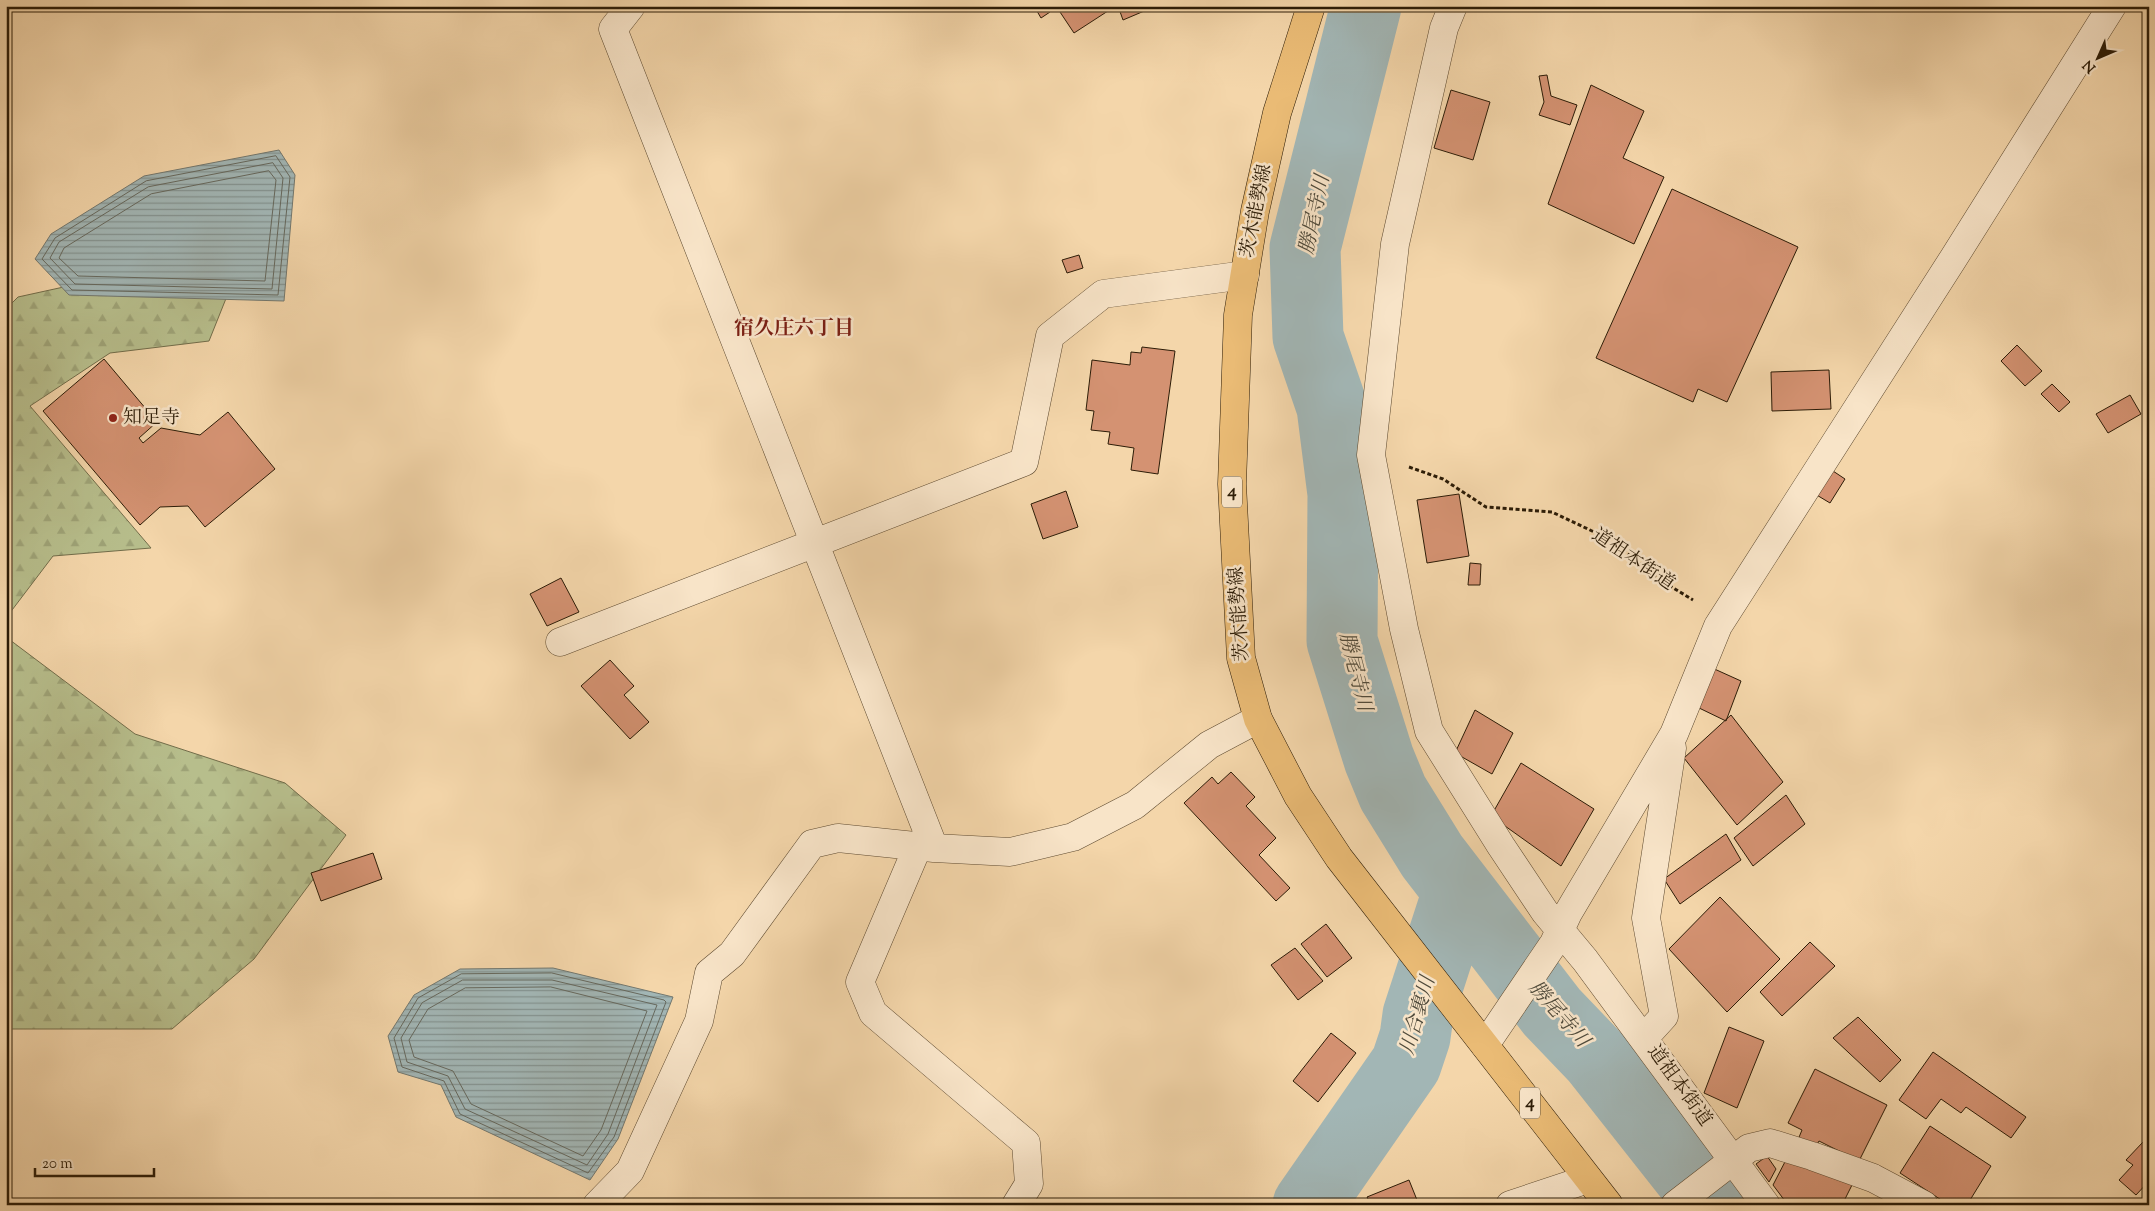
<svg xmlns="http://www.w3.org/2000/svg" width="2155" height="1211" viewBox="0 0 2155 1211" font-family="'Sorts Mill Goudy','Noto Serif JP',serif">
	<defs>
		<pattern id="forest-firs" width="22" height="20" patternUnits="userSpaceOnUse" patternTransform="scale(1.25)"><rect width="22" height="20" fill="#b7be8c"/><path d="M5 1l3.5 6h-7zM16 11l3.5 6h-7z" fill="#9ea377"/></pattern>
		<pattern id="water-rules" width="6" height="5" patternUnits="userSpaceOnUse" patternTransform="scale(1.25)"><rect width="6" height="5" fill="#a2b6b5"/><path d="M0 2.5h6" fill="none" stroke="#849391"/></pattern>
	</defs>
	<rect width="100%" height="100%" fill="#f4d6aa"/>
	<filter id="stains"><feTurbulence type="fractalNoise" baseFrequency=".004" numOctaves="4"/><feColorMatrix values="0 0 0 0 .2 0 0 0 0 .09 0 0 0 0 .02 0 0 0 .5 -.17"/></filter>
	<radialGradient id="worn" r=".72"><stop offset=".6" stop-color="#630" stop-opacity="0"/><stop offset="1" stop-color="#630" stop-opacity=".3"/></radialGradient>
	<path fill="url(#forest-firs)" stroke="#726d4a" d="M187 260 229 291 209 341 110 353 30 406 151 548 53 556 6 618V309L18 297Z
		M6 637 135 734 285 783 346 835 254 959 172 1029H6Z"/>
	<path fill="url(#water-rules)" stroke="#73786f" d="M279 150 295 175 284 301 69 295 35 259 51 234 144 176Z
		M553 968 673 997 618 1139 590 1180 456 1117 441 1085 398 1072 388 1036 414 995 460 969Z"/>
	<g fill="none" stroke-linecap="round" stroke-linejoin="round">
		<path stroke="#67695e" stroke-width="1" d="M276 156 290 177 278 295 72 290 42 259 55 238 146 181Z
			M273 163 283 178 272 289 75 284 50 258 59 242 148 187Z
			M269 171 276 180 265 281 78 276 59 258 64 248 151 194Z
			M552 973 664 1000 666 1002 614 1137 588 1173 460 1114 444 1081 402 1067 394 1038 418 998 461 974Z
			M463 980H552L657 1005 608 1134 587 1165 465 1109 448 1076 407 1062 401 1038 422 1003Z
			M551 987 647 1011 601 1130 583 1156 471 1104 453 1071 414 1057 409 1040 428 1009 465 988Z"/>
		<path stroke="#a2b6b5" stroke-width="71" d="M1366 6 1305 248 1308 337 1332 407 1343 494 1342 641 1379 759 1393 793 1432 856 1552 1012 1596 1058 1712 1205
			M1308 1205 1406 1064 1415 1037 1418 1015 1458 892"/>
	</g>
	<path fill="#d49272" stroke="#2c1c07" d="M1034 6H1046L1050 12 1041 18Z
		M1056 6H1110L1111 9 1074 33Z
		M1118 6H1156L1123 20Z
		M1547 75 1551 96 1577 105 1570 125 1539 115 1544 102 1539 76Z
		M1591 85 1644 111 1623 158 1664 177 1634 244 1548 204Z
		M1451 90 1490 102 1473 160 1434 148Z
		M1672 189 1798 247 1727 402 1698 389 1693 402 1596 358Z
		M1079 255 1083 268 1067 273 1062 260Z
		M2017 345 2042 371 2025 386 2001 361Z
		M1142 347 1175 351 1158 474 1131 470 1134 448 1108 444 1110 432 1091 430 1094 411 1086 410 1092 360 1130 365 1131 352 1141 353Z
		M104 359 157 422 139 438 143 443 161 428 200 435 228 412 275 469 205 527 188 506 160 507 140 525 43 411Z
		M1829 370 1831 409 1772 411 1771 372Z
		M2052 384 2070 402 2059 412 2041 394Z
		M2130 395 2141 414 2108 433 2096 414Z
		M1830 469 1845 479 1830 503 1815 494Z
		M1066 491 1078 527 1043 539 1031 504Z
		M1459 494 1469 556 1427 563 1417 500Z
		M1470 563 1481 564 1480 585H1468Z
		M561 578 579 612 547 626 530 594Z
		M610 660 634 686 624 695 649 722 630 739 581 686Z
		M1710 667 1741 681 1726 721 1697 707Z
		M1475 710 1513 733 1492 774 1455 753Z
		M1731 715 1783 782 1737 825 1684 758Z
		M1521 763 1594 809 1561 866 1491 816Z
		M1231 772 1255 797 1246 806 1276 838 1259 855 1290 888 1276 901 1184 803 1212 777 1218 784Z
		M1786 795 1805 824 1753 866 1734 838Z
		M1726 834 1741 860 1680 904 1664 879Z
		M373 853 382 879 321 901 311 873Z
		M1720 897 1780 959 1727 1012 1669 949Z
		M1326 924 1352 958 1327 977 1301 944Z
		M1810 942 1835 966 1782 1016 1760 992Z
		M1295 948 1323 981 1298 1000 1271 965Z
		M1858 1017 1901 1060 1880 1082 1833 1038Z
		M1729 1027 1764 1041 1737 1108 1704 1093Z
		M1331 1033 1356 1053 1318 1102 1293 1081Z
		M1933 1052 2026 1117 2011 1138 1966 1107 1961 1113 1941 1099 1926 1119 1899 1100Z
		M1815 1069 1887 1105 1859 1161 1819 1141 1814 1150 1797 1142 1802 1130 1788 1123Z
		M1930 1126 1991 1166 1967 1205H1949L1900 1173Z
		M2143 1142 2149 1148V1181L2136 1195 2119 1180 2133 1165 2126 1160Z
		M1767 1156 1776 1169 1769 1182 1756 1164Z
		M1788 1156 1853 1183 1842 1205H1788L1773 1185Z
		M1409 1180 1419 1205H1371L1367 1197Z"/>
	<g fill="none" stroke-linecap="round" stroke-linejoin="round">
		<g stroke="#5e4a30" stroke-width="29">
			<path id="minor" d="M631 6 613 29 934 848
				M1453 6 1444 28 1395 244 1371 455 1404 629 1429 731 1501 846 1545 912 1585 960 1766 1205
				M560 642 1024 462 1050 336 1103 294 1245 275
				M918 846 860 982 873 1013 1026 1143 1029 1184 1016 1205
				M1644 1038 1664 1016 1646 918 1672 748
				M1485 1045 1554 943 1568 913 1674 734 1718 626 1953 259 2112 6
				M597 1205 630 1171 699 1021 709 973 732 954 812 844 838 838 934 848 1010 852 1073 837 1135 805 1209 745 1258 719
				M1510 1205 1588 1179
				M1675 1205 1749 1148 1770 1143 1812 1156 1873 1178 1924 1205"/>
		</g>
		<g stroke="#2c1c07" stroke-width="29">
			<path id="major" d="M1311 6 1277 113 1255 211 1238 315 1232 484 1241 658 1258 719 1298 796 1339 858 1609 1205"/>
		</g>
		<path stroke="#2c1c07" stroke-width="3" stroke-dasharray="4 2.5" stroke-linecap="butt" d="M1409 467 1443 479 1486 507 1552 512 1611 540 1657 578 1693 600"/>
		<use href="#minor" stroke="#f8e4c8" stroke-width="28"/>
		<use href="#major" stroke="#eabb75" stroke-width="28"/>
	</g>
	<circle fill="#8f2418" stroke="#f8e4c8" stroke-width="2" cx="113" cy="418" r="5"/>
	<g text-anchor="middle" dominant-baseline="central" stroke-width="5" stroke-linejoin="round" paint-order="stroke">
		<g fill="#f8e4c8" stroke="#695841" stroke-width="1">
			<rect x="1222" y="476.5" width="20" height="31" rx="4"/>
			<rect x="1520" y="1087.5" width="20" height="31" rx="4"/>
		</g>
		<g font-size="18" font-weight="bold" fill="#2c1c07">
			<text x="1232" y="492">4</text>
			<text x="1530" y="1103">4</text>
		</g>
		<g font-size="19" fill="#2c1c07" stroke="#f8e4c8">
			<text transform="translate(1257 211) rotate(-79)">茨木能勢線</text>
			<text transform="translate(1633 560) rotate(34)">道祖本街道</text>
			<text transform="translate(1240 614) rotate(-94)">茨木能勢線</text>
			<text transform="translate(1679 1086) rotate(54)">道祖本街道</text>
		</g>
		<g font-size="19" fill="#2c1c07" stroke="#f8e4c8" text-anchor="start">
			<text x="123" y="418">知足寺</text>
		</g>
		<g font-size="20" font-style="italic" fill="#4f4a3b" stroke="#f8e4c8">
			<text transform="translate(1316 215) rotate(-78)">勝尾寺川</text>
			<text transform="translate(1354 672) rotate(76)">勝尾寺川</text>
			<text transform="translate(1558 1015) rotate(49)">勝尾寺川</text>
			<text transform="translate(1419 1016) rotate(-74)">川合裏川</text>
		</g>
		<g font-size="20" font-weight="bold" fill="#7a1f14" stroke="#f8e4c8">
			<text x="794" y="329">宿久庄六丁目</text>
		</g>
	</g>
	<rect width="2155" height="1211" fill="none" stroke="#f4d6aa" stroke-width="25"/>
	<rect x="8" y="8" width="2140" height="1196" fill="none" stroke="#2c1c07" stroke-width="2.5"/>
	<rect x="12" y="12" width="2130" height="1186" fill="none" stroke="#2c1c07"/>
	<g transform="translate(2098 58) rotate(225)" stroke="#f8e4c8" stroke-width="4" paint-order="stroke">
	<path d="M0-4L9 19L0 12L-9 19Z" fill="#2c1c07"/>
	<text y="-8" font-size="14" font-weight="bold" text-anchor="middle" fill="#2c1c07">N</text>
	</g>
	<path d="M35 1168v8h119v-8" fill="none" stroke="#2c1c07" stroke-width="2.5"/>
	<text x="42" y="1168" font-size="15" fill="#2c1c07" stroke="#f8e4c8" stroke-width="4" paint-order="stroke">20 m</text>
	<rect width="100%" height="100%" filter="url(#stains)"/>
	<rect width="100%" height="100%" fill="url(#worn)"/>
</svg>
